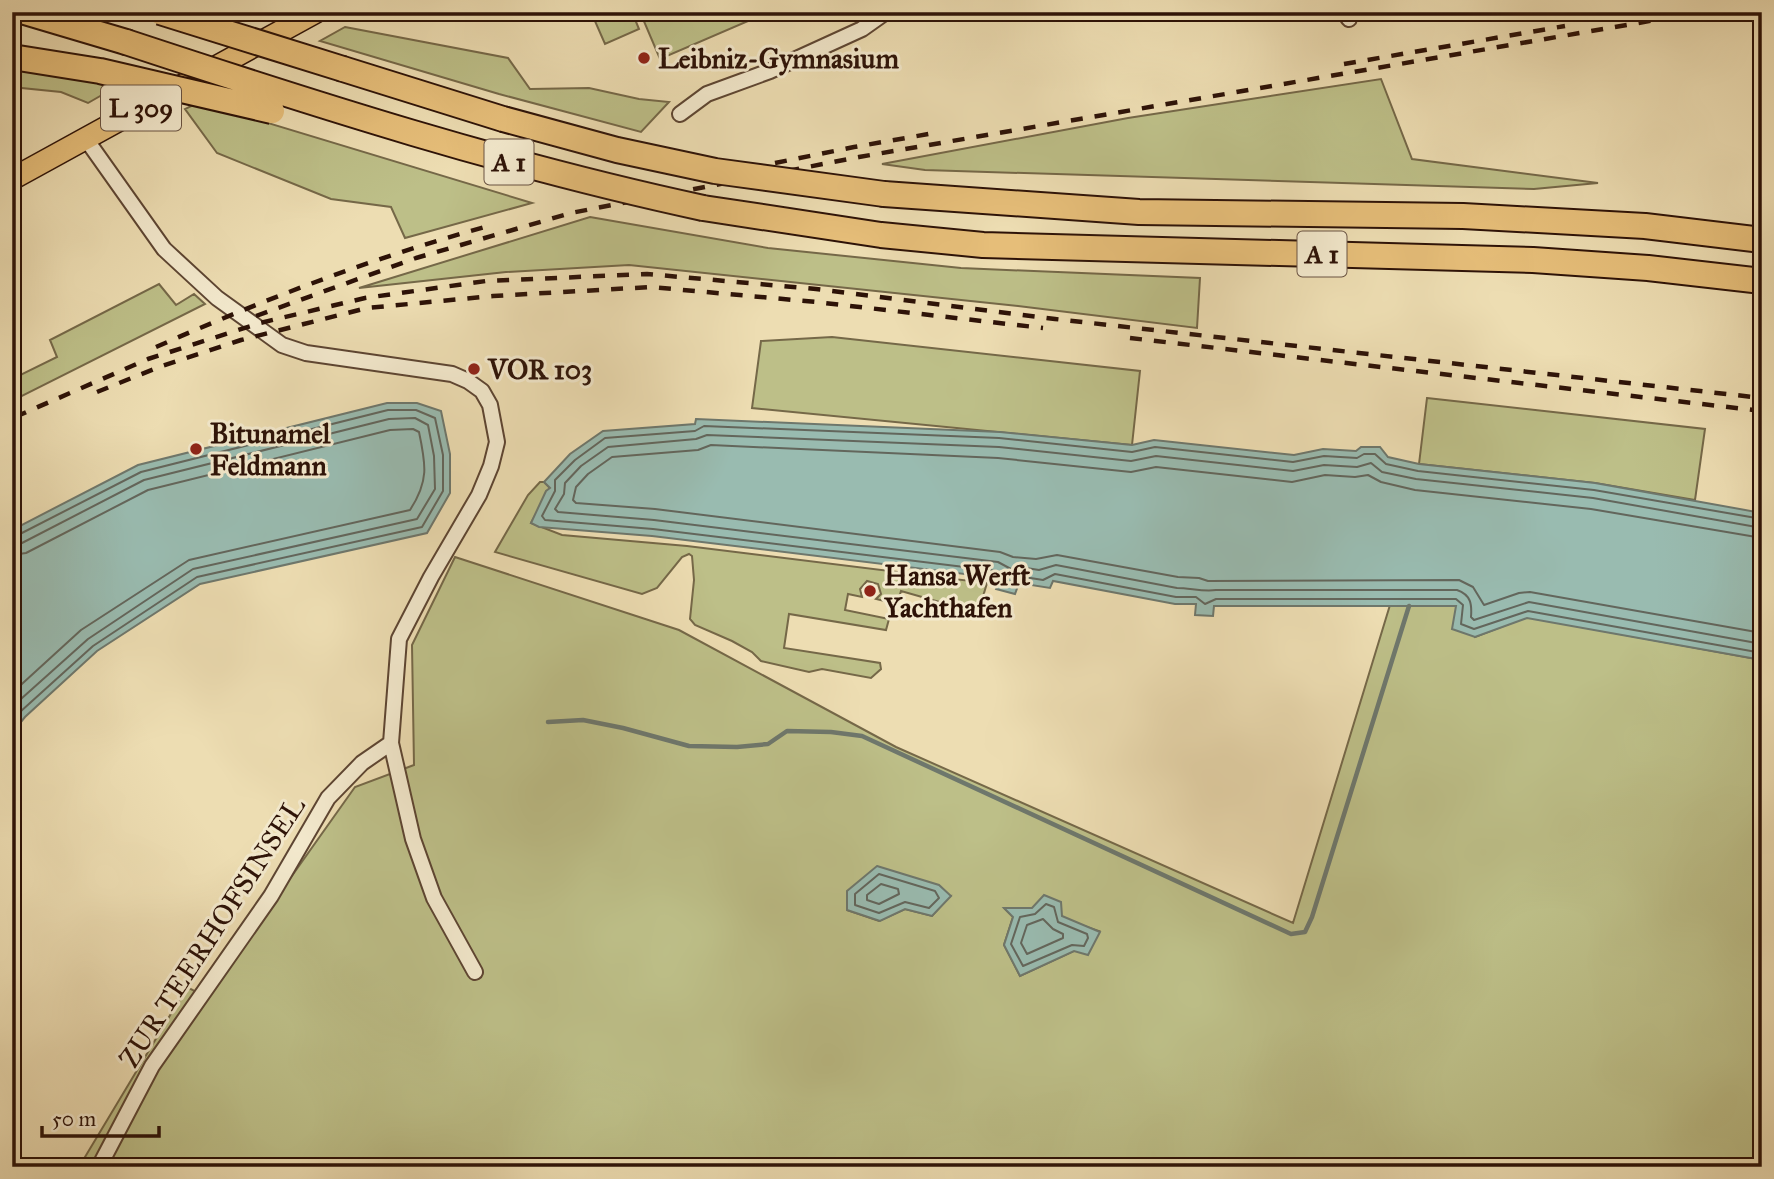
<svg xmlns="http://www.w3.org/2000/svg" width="1774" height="1179" viewBox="0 0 1774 1179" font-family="'IM FELL Great Primer',serif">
	<rect width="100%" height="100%" fill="#edddb2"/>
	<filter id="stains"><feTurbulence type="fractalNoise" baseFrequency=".00286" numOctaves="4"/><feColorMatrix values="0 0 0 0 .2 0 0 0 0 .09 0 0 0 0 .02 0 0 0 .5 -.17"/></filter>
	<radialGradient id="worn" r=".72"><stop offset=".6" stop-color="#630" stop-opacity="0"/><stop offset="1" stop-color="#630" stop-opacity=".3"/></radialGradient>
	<path fill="#bdbf88" stroke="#756848" stroke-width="2" fill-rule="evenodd" d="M591 12H632L639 29 605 44Z
		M640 12H769L660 59Z
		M345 27 508 58 530 89 589 88 639 99 669 102 641 132 499 94 320 41Z
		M12 70 71 75 121 84 88 103 61 92 12 87Z
		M1381 79 1412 159 1598 183 1534 189 925 170 882 164 1128 118Z
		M199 102 532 203 405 238 391 207 331 199 217 153 185 109Z
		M590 217 768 248 961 268 1200 278 1197 328 1018 306 629 265 506 272 359 288Z
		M159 284 176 305 194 294 205 304 12 401V379L57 357 50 340Z
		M832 337 1140 371 1132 445 752 408 761 341Z
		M1427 398 1705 429 1695 500 1595 483 1419 464Z
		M540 482H544L550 488 531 523 562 535 687 546 987 583 978 613 901 591 897 604 876 599 881 594 878 584 867 581 860 589 862 597 848 594 845 610 889 619 886 630 789 614 784 648 880 663 881 669 871 678 822 669 809 672 761 661 752 652 732 641 695 625 690 619 694 580 692 556 689 554 682 557 657 588 642 594 495 552 528 495Z
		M455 557 679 630 896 747 1293 923 1390 605 1456 606 1475 637 1527 617 1762 660V1167H79L187 987 206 997 355 787 414 765 412 645ZM950 896 932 916 905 909 879 921 847 910ZM1032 908 1099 931 1074 951 1020 976 1004 945 1013 917 1005 909Z"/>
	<path fill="#99bbb0" stroke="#6e776c" stroke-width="2" d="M387 403H417L441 411 450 454V493L427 533 200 584 97 651 25 717 12 733V530L138 465Z
		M696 419 1000 432 1132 445 1154 440 1294 455 1323 449 1356 451 1361 447H1380L1388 457 1419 464 1595 483 1762 513V660L1527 618 1475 637 1452 629 1456 606H1214L1213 616 1195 615 1196 604H1175L1053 581 1050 588 1019 583 1015 594 996 589 998 578 652 536 539 527 531 523 546 491 550 488 544 482 570 454 603 431 695 424Z
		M877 866 939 885 951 896 932 916 905 909 880 921 847 910V891Z
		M1044 895 1061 902 1062 916 1100 932 1088 955 1074 951 1020 976 1004 945 1013 917 1004 908H1032Z"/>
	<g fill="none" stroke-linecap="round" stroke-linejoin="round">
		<path stroke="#63665c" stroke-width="2" d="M1762 519 1594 490 1418 471 1386 464 1375 454H1364L1357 458 1324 456 1293 462 1155 447 1132 452 999 438 704 426 695 431 605 438 575 460 555 480V491L542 516 545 520 653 529 997 571 1003 574 1008 583 1018 576 1043 580 1055 574 1176 597H1196L1205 604 1216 599H1456L1463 605 1461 624 1474 629 1528 611 1762 653
			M1762 528 1593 498 1416 479 1382 472 1371 463 1357 467 1324 465 1293 471 1156 456 1131 461 999 447 707 435 696 439 608 447 581 466 565 483 564 494 555 509 558 512 654 520 998 562 1011 569 1020 567 1039 570 1056 565 1177 588C1190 588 1203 592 1216 590H1457C1471 595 1472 604 1471 617L1474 620 1529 602 1762 644
			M12 536 18 535 141 472 388 410H416L435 418 443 455V491L422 527 197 577 93 646 20 712 12 721
			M1762 538 1591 509 1415 490 1381 482 1368 475 1355 477 1325 475 1292 482 1156 467 1131 472 998 458 711 445 698 450 612 457 588 474 576 487 573 500 576 503 655 509 1000 552 1013 557 1036 559 1057 555 1178 577 1199 578 1208 581 1459 580 1473 587 1484 605 1519 593 1530 592 1762 633
			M12 545 22 543 144 480 389 419 415 418 428 425 434 456 435 489 417 519 193 569 88 639 12 707
			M12 555 26 553 148 490 390 430 413 429 419 432C426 465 429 481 410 510L189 560 81 630 12 693
			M879 874 935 891 939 898 929 908 905 902 879 913 855 905V894Z
			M881 884 898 889 899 894 879 904 867 900V895Z
			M1046 904 1054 907 1058 922 1087 934 1088 938 1084 946 1072 945 1023 966 1011 944 1020 917 1035 914Z
			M1043 919 1053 929 1063 934V938L1027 954 1021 943 1027 925Z"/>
		<path stroke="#6e776c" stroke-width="4.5" d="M548 722 583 720 623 728 689 746 737 747 768 744 787 731 831 732 862 736 1291 934 1305 932 1312 917 1409 606"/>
		<g stroke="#5d4532" stroke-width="18">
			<path id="street" d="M1344 12 1349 19
				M680 114 707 94 770 71 862 29 886 12
				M86 139 164 249 217 298 282 345 306 353 452 374 468 381 482 391 490 405 497 442 491 466 479 495 431 577 399 639 391 743 413 839 434 898 475 972
				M99 1167 152 1066 271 896 328 798 362 763 391 743"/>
		</g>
		<g stroke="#2d1207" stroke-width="24">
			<path id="primary" d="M12 179 316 12"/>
		</g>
		<g stroke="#2d1207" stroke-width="28">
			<path id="highway" d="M25 12 126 42
				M343 69 503 119
				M884 194 1139 212 1463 216 1645 226 1762 240
				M703 208 881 235 983 245 1533 260 1648 268 1762 281"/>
		</g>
		<use href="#street" stroke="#f3e9cd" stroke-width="14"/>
		<use href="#primary" stroke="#e6be79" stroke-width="21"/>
		<use href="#highway" stroke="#e6be79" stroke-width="24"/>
		<path stroke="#2d1207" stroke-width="4.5" stroke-dasharray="12 12" stroke-linecap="butt" d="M1344 64 1565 26
			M775 163 854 147 940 132
			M256 316 416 258 571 213 859 157 1702 12
			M1130 338 1762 411
			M156 347C263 300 372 258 485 227
			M97 392 159 367 241 340 367 308 493 296 651 287 816 302 1043 328
			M15 417 148 359 260 323 365 298 486 281 647 274 816 289 1055 319 1762 398"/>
		<g stroke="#2d1207" stroke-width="28" stroke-linecap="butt">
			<path id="highway-bridge" d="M160 12 343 69
				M126 42C317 105 507 166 703 208
				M12 57 100 71 272 111
				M503 119 617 150 715 171 884 194"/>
		</g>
		<use href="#highway-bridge" stroke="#e6be79" stroke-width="24"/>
	</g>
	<g fill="#8f2418" stroke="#f3e9cd" stroke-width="2.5">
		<circle cx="644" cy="58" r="7"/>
		<circle cx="474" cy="369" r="7"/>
		<circle cx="196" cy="449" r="7"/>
		<circle cx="870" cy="591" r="7"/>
	</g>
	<g text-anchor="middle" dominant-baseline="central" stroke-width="6" stroke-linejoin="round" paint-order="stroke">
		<g fill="#f3e9cd" stroke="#685242" stroke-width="2">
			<rect x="101" y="85.5" width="80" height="45" rx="5"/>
			<rect x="484.5" y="139.5" width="49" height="45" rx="5"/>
			<rect x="1297.5" y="231.5" width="49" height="45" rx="5"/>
		</g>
		<g font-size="26" font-weight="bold" fill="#2d1207">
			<text x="141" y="108">L 309</text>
			<text x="509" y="162">A 1</text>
			<text x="1322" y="254">A 1</text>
		</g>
		<g font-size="28" font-weight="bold" fill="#2d1207" stroke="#f3e9cd" text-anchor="start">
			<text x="658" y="58">Leibniz-Gymnasium</text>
			<text x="488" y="369">VOR 103</text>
			<text x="210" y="433">Bitunamel<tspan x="210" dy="32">Feldmann</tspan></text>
			<text x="884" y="575">Hansa Werft<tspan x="884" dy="32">Yachthafen</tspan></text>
		</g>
		<g font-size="28" fill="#2d1207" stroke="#f3e9cd">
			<text transform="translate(212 932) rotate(-57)">ZUR TEERHOFSINSEL</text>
		</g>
	</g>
	<rect width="1774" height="1179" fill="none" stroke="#edddb2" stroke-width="42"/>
	<rect x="14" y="14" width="1746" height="1151" fill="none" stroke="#2d1207" stroke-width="3.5"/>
	<rect x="21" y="21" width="1732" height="1137" fill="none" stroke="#2d1207" stroke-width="2"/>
	<path d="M42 1126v10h117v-10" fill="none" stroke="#2d1207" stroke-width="3.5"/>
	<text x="52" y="1126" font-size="21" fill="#2d1207" stroke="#f3e9cd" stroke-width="5" paint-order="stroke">50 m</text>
	<rect width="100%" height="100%" filter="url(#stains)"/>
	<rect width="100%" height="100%" fill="url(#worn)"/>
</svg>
